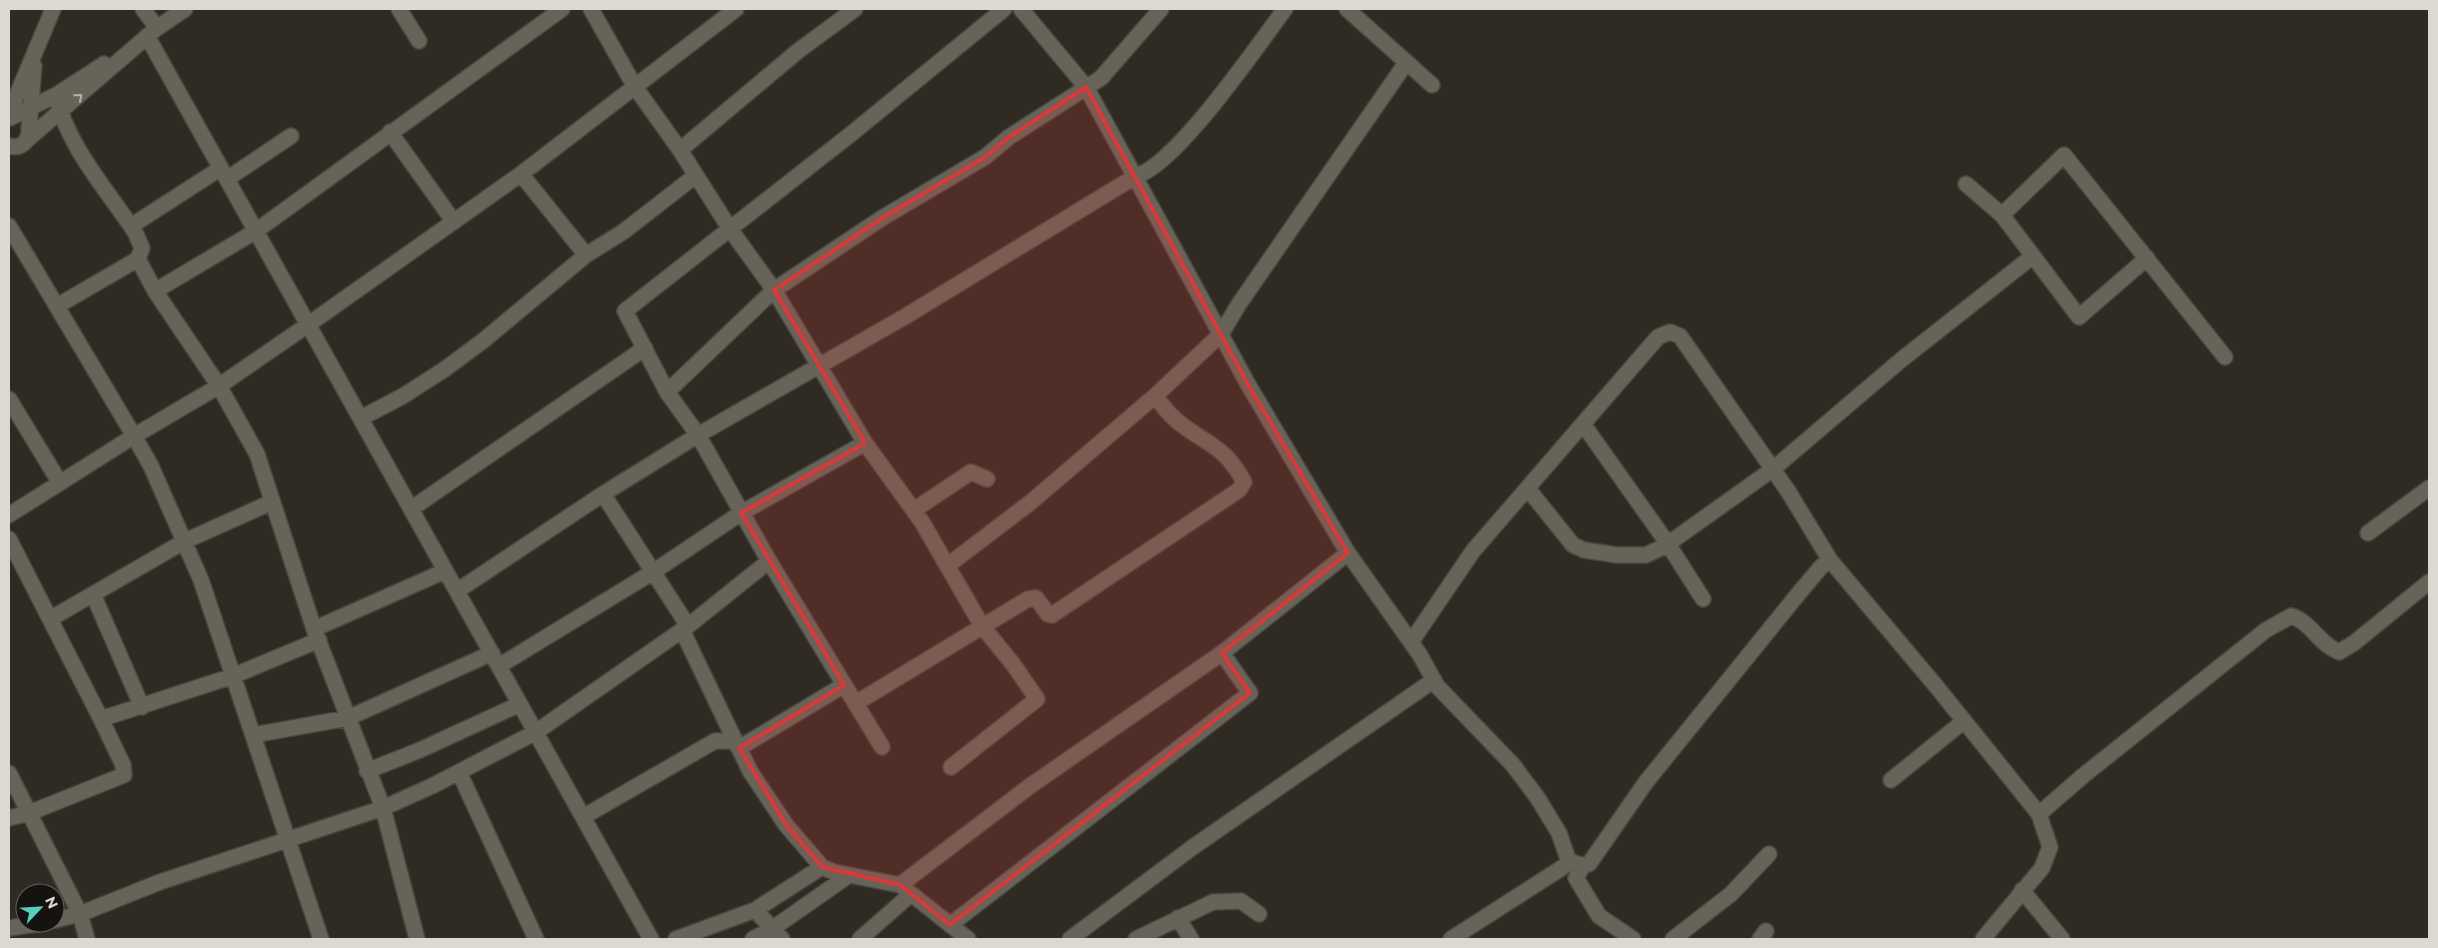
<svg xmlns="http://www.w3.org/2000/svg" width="2438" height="948" viewBox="0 0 2438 948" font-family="Montserrat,sans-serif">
	<rect width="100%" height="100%" fill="#2f2a22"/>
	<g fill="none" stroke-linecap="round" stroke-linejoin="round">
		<g stroke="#4a463f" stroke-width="18">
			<path id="minor" d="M143 9 157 28
				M399 9 419 41
				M591 9 635 87 680 150 730 229 774 290 865 443 922 522 982 626 1013 664 1037 699 951 767
				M1021 9 1086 87 1249 386 1348 553 1420 655 1437 686 1513 765 1537 797 1559 833 1568 859C1574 864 1582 866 1589 864L1646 782 1799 593 1821 567 1830 560
				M1347 9 1432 85
				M147 36 651 939
				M56 95C67 146 107 190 135 232L142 248 138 259 155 291 219 386 257 454 314 629 383 808 417 939
				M9 114 53 9
				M10 118 56 95 104 64
				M29 128 34 66
				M390 132 454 222
				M28 139 157 28 185 9
				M9 146C21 149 29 142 29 130
				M680 150 798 51 855 9
				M521 174 586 255
				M227 179 291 136
				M1966 184 2002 215 2033 256
				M2002 215 2064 155 2225 357
				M9 226 134 436 151 466 201 580 321 939
				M131 226 221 168
				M155 291 256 231 562 9
				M57 306 138 259
				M667 392 774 290 882 218 985 157 1009 137 1101 78 1161 9
				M9 399 60 483
				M361 418 403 396 445 369 484 340 586 255 623 232 695 176
				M1583 424 1668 544 1703 599
				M1528 489 1573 545 1584 550 1617 555H1646L1665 546 1773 469 1901 360 2033 256 2079 317 2147 258
				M603 494 688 626
				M411 509 645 348
				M914 510 971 472 987 479
				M9 515 134 436 219 386 309 324 521 174 736 9
				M2368 533 2429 488
				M9 539 101 719 123 765 124 775 29 813 9 818
				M947 566 1031 502 1155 396 1221 334 1239 304 1406 63
				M457 591 603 494 698 435 906 316 1136 176C1177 164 1257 46 1285 9
				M93 594 142 707
				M50 619 185 541 272 502
				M314 629 445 571
				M682 630 738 747
				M1411 642 1473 551 1658 337 1670 332 1680 336 1788 491 1830 560 1936 686 2039 814 2050 847 2042 868 1983 939
				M499 666 653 572 741 513 865 443
				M844 685 739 748 750 771 786 825 822 867 834 872 900 885 968 939
				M856 703 1028 599 1036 598 1048 614 1052 615 1239 490 1244 482C1224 444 1204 444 1176 420 1168 413 1161 404 1155 396
				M101 719 233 676 319 640
				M253 735 348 718 492 653
				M882 747 769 561 698 435 667 392 625 311 851 134 1004 9
				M367 771 420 750 520 704
				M459 772 536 939
				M9 773 80 914 87 939
				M1891 780 1964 721
				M2039 814 2084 775 2266 630 2291 616C2310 621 2319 644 2339 652L2354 643 2429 582
				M583 817 715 741H735
				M1583 866 1576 878 1599 916 1633 939
				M900 885 1030 786 1222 653 1348 553
				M2022 890 2062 939
				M755 910 782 939
				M1178 918 1191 939
				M55 920 80 914 160 882 383 808 432 786 536 732 688 626 769 561
				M950 925 1250 693 1222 653
				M9 928 43 923
				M676 939 755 910 822 867
				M753 939 772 929 849 875
				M860 939 911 894
				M1070 939 1193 847 1434 680
				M1136 939 1213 902 1241 901 1259 914
				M1451 939 1571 862
				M1673 939 1731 894 1769 854
				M1760 939 1766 931"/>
		</g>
		<use href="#minor" stroke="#686359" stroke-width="15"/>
	</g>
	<defs><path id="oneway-chevron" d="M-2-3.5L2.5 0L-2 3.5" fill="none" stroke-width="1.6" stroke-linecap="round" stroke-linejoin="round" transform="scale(1.25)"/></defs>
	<use stroke="#b3b0a8" href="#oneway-chevron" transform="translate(79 97) rotate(-41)"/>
	<path fill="#d73a39" fill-opacity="0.2" stroke="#d73a39" stroke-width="4" stroke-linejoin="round" d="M1086 87 1249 386 1348 553 1222 653 1250 693 950 925 900 885 822 867 786 825 739 748 844 685 741 513 865 443 774 290 882 218 985 157 1009 137Z"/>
	<rect width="2438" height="948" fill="none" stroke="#dcd9d3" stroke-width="20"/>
	<g transform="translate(40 908) rotate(65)"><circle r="24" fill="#15130f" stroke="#65625d"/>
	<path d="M0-4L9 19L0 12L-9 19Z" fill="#59cebf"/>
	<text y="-8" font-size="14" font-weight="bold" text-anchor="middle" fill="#dcd9d3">N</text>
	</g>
</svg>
